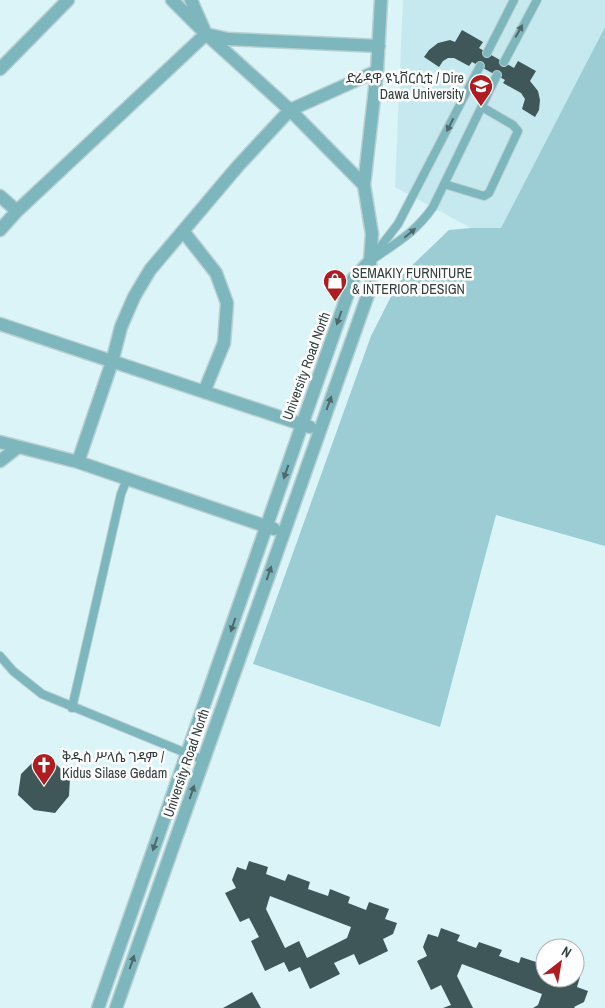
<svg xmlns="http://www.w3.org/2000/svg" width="605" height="1008" viewBox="0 0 605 1008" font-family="'Archivo Narrow','Noto Sans Ethiopic',sans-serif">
	<rect width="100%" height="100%" fill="#daf4f8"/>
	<path fill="#c5e9ee" d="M403 0H605V27L501 228H471L395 187Z"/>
	<path fill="#9ccdd4" d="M605 27V546L496 515 440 727 253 664 371 336 402 275 449 230 471 228H501Z"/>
	<path fill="#40575a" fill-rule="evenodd" d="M462 30 483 42 479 48 514 68 518 61 536 71 530 81 538 91 540 100 539 110 535 117 522 109 525 99 521 93 503 83 505 80 472 62 469 66 454 58H448L443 61 439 67 424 57 429 50 438 43 450 40 455 42Z
		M33 762 55 763 70 778 69 796 55 813 34 810 18 795 21 774Z
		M249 861 268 867 266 874 285 881 288 874 310 882 308 889 328 896 330 889 350 897 348 903 366 910 369 902 389 909 385 919 397 923 393 934 383 939 388 951 359 965 354 954 334 963 340 974 310 989 300 967 289 972 284 962 265 971 251 941 259 937 249 918 240 922 225 893 236 888 232 880 237 867 246 870ZM270 896 351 927 347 938 307 958 299 941 285 948 266 909Z
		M441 928 460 935 457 941 476 948 479 942 502 950 499 956 519 963 521 957 542 964 539 971 545 973V978H575V975L580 977 577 987 588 991 584 1002 574 1007 575 1008H533L538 1005 542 994 462 964 457 976 473 1008H443L451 1005 441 985 431 990 417 961 427 956 423 947 428 934 438 937Z
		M252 992 261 1008H223Z"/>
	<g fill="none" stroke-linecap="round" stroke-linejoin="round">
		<g stroke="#b9d0d3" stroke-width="10">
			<path id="service" d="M487 53 514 0
				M504 62 537 0
				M444 184 484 196 489 193 518 131 513 125 482 107
				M374 255 398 224 480 66
				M370 261C396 243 415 233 433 207L497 75
				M0 656 13 671 42 694 203 760
				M72 708 121 494 127 479"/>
		</g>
		<g stroke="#b9d0d3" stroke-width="15">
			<path id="minor" d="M172 0 206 34 290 110 364 185
				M191 0 206 34 228 39 379 46
				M0 69 68 0
				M0 196 17 211
				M0 230 17 211 206 34
				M183 231 216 273 227 303 224 343 204 392
				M0 324 310 427
				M0 442 78 462 274 529
				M0 461 18 447
				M78 462 112 362 121 327 134 297 150 270 238 166 290 110 377 71
				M98 1008 353 279 370 261
				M116 1008 371 286 370 261 372 234 364 185 377 71 381 0"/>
		</g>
		<use href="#service" stroke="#7eb6bd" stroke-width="8"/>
		<use href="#minor" stroke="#7eb6bd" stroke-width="12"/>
	</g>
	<defs><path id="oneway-solid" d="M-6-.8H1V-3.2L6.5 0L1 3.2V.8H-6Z" transform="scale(1.25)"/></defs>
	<g fill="#4e696c">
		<use href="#oneway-solid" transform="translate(519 31) rotate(-61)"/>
		<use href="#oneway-solid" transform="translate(450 125) rotate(117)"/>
		<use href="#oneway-solid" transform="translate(410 233) rotate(-40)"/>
		<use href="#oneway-solid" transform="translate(339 318) rotate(110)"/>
		<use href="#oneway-solid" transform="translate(329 403) rotate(-70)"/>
		<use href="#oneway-solid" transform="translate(286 472) rotate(109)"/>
		<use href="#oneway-solid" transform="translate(269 573) rotate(-71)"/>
		<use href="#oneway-solid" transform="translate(233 625) rotate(109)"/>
		<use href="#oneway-solid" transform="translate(192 792) rotate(-71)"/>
		<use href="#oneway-solid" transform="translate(155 844) rotate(109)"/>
		<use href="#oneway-solid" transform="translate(132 962) rotate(-71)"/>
	</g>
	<defs>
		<g id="university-pin" transform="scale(1.25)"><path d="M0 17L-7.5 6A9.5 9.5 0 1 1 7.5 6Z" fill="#af1d21" stroke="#fff"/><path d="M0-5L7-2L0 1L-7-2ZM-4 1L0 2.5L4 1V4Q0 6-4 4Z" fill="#fff"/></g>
		<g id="shop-pin" transform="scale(1.25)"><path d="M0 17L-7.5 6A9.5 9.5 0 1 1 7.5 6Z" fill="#af1d21" stroke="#fff"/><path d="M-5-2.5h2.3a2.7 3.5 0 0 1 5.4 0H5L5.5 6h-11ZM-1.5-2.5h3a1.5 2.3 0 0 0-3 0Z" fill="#fff"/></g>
		<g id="church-pin" transform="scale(1.25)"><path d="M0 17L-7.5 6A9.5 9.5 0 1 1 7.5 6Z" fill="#af1d21" stroke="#fff"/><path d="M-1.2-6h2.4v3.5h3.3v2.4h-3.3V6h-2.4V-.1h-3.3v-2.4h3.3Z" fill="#fff"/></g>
	</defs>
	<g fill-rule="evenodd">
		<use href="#university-pin" x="481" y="86"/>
		<use href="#shop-pin" x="335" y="281"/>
		<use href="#church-pin" x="44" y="765"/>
	</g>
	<g text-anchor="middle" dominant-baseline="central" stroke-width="5" stroke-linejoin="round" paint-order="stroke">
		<g font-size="14" fill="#343f40" stroke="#fff" text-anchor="start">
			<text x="464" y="78" text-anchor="end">ድሬዳዋ ዩኒቨርሲቲ / Dire<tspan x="464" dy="16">Dawa University</tspan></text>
			<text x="352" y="273">SEMAKIY FURNITURE<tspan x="352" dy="16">&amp; INTERIOR DESIGN</tspan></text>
			<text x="62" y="757">ቅዱስ ሥላሴ ገዳም /<tspan x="62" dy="16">Kidus Silase Gedam</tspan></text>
		</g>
		<g font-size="14" fill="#343f40" stroke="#fff">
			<text transform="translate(306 366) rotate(-70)">University Road North</text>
			<text transform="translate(186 763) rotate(-71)">University Road North</text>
		</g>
	</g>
	<g transform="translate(560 963) rotate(31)"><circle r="24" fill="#ffffff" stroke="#aeb2b3"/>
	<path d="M0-4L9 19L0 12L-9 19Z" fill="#af1d21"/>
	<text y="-8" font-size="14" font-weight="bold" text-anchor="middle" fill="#343f40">N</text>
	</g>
</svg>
